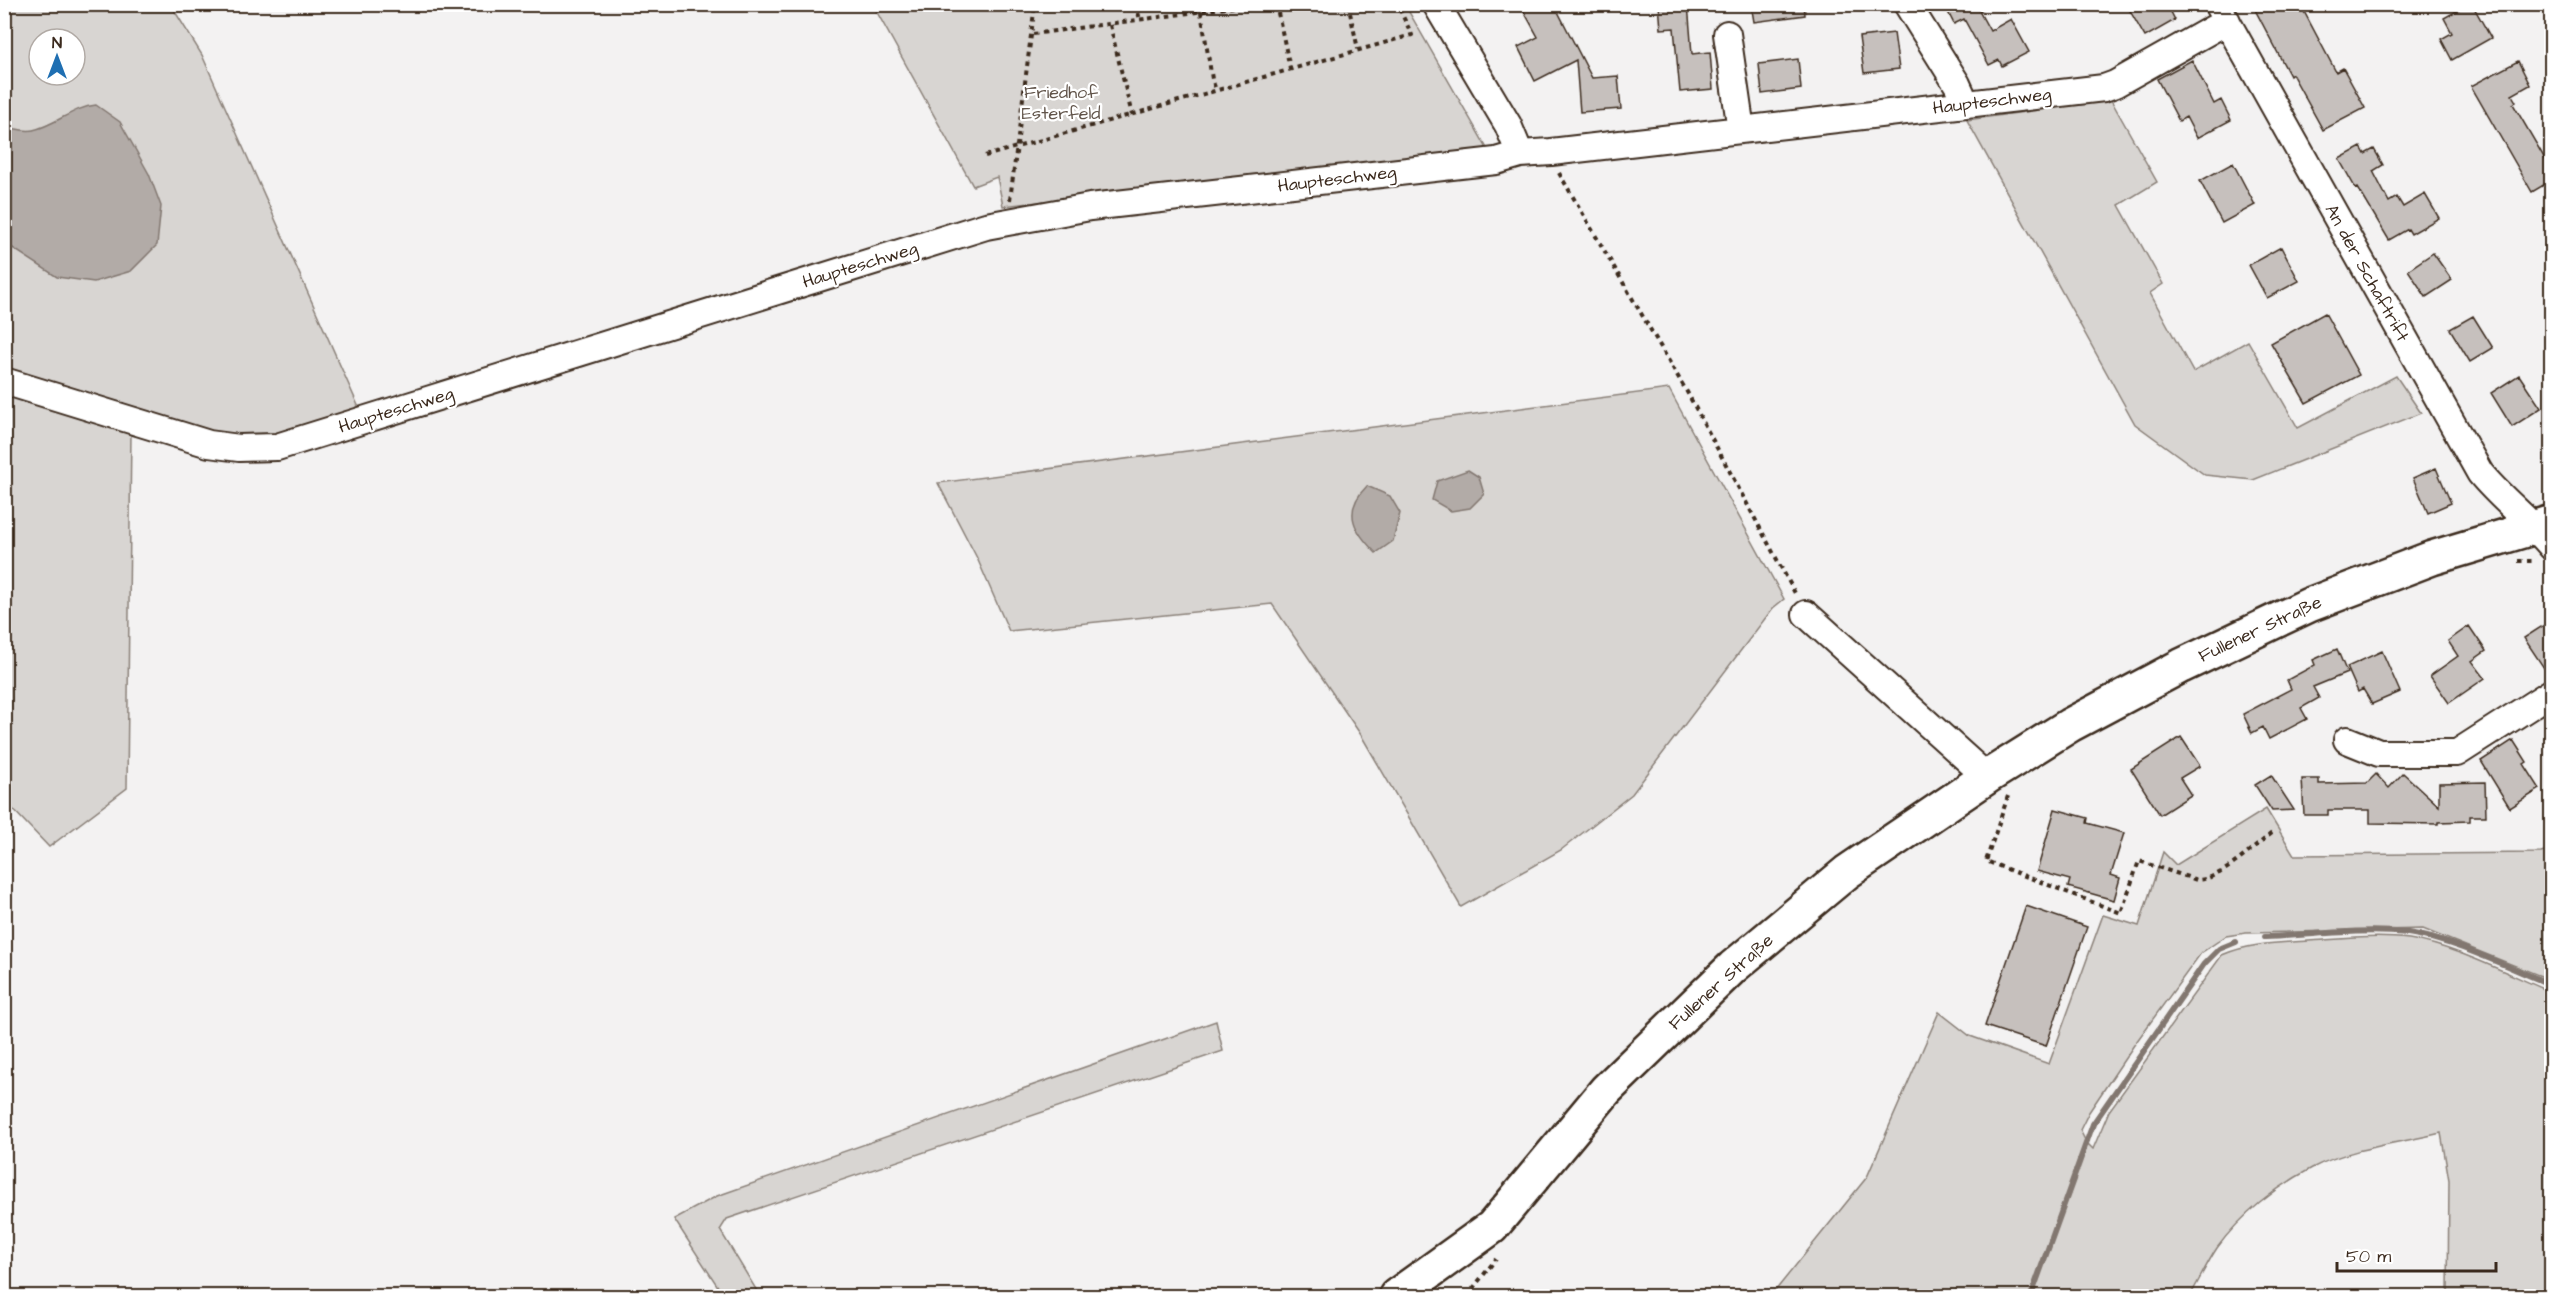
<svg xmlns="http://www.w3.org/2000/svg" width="2556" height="1301" viewBox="0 0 2556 1301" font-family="'Architects Daughter',sans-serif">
	<rect width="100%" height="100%" fill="#f3f2f2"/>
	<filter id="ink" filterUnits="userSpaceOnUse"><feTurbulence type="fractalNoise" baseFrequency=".0167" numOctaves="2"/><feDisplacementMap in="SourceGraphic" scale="12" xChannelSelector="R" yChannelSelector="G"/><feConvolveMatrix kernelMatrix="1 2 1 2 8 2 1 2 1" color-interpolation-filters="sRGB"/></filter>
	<g filter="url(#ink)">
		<path fill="#d8d5d2" stroke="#8a8078" stroke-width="1.5" fill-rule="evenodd" d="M4 5H171L202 55 360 410 278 436 239 440 5 377ZM39 39H75V75H39Z
			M873 5H1405L1489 152 1003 206 997 177 973 186Z
			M2111 100 2157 182 2119 205 2163 284 2150 293 2193 372 2248 341 2298 428 2396 376 2421 413 2253 480 2205 475 2135 424 1967 120Z
			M1669 389 1784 599 1773 608 1632 794 1561 850 1461 907 1361 735 1272 604 1009 631 977 558 938 483Z
			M5 393 131 432 127 788 49 847 5 801Z
			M2266 809 2294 855 2541 853 2551 850V980L2423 929 2246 933 2226 936 2201 953 2134 1045 2089 1112 2080 1130 2086 1142 2093 1149 2109 1111 2222 955C2250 943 2278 943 2308 941 2341 939 2376 935 2409 939 2452 945 2510 975 2551 992V1296H2448L2449 1180 2441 1133C2399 1143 2350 1148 2312 1168 2276 1187 2241 1215 2217 1248 2207 1263 2199 1281 2190 1296H1771L1867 1177 1939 1012 1970 1036 2049 1064 2103 915 2139 926 2163 852 2176 865Z
			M1216 1021 1223 1051 727 1219 720 1230 760 1296H724L674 1219 717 1196Z"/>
		<path fill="#b2aba7" stroke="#827770" stroke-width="1.5" d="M96 105 120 122 149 174 161 206 157 245 131 271 94 282 57 277 5 243 4 127C13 128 25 132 33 130 56 125 73 107 96 105Z
			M1468 470 1479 477 1484 494 1470 508 1451 511 1432 500 1437 481Z
			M1367 486 1390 496 1400 513 1393 541 1376 553C1355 532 1341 512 1367 486Z"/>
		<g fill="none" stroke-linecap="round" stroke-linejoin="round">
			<path stroke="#827770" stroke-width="6" d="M2265 937C2311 935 2361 928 2408 933 2451 939 2510 968 2552 985
				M2031 1296 2093 1124 2204 964 2219 949 2236 942"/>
		</g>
		<path fill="#c6c0bd" stroke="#3b2a1e" stroke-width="1.5" d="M1520 4H1554L1592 78 1618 76 1621 109 1580 112 1576 60 1535 81 1518 47 1538 37Z
			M1659 4H1688L1692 54 1710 52 1713 89 1680 92 1674 28 1661 29Z
			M1751 4H1804L1805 15 1754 22Z
			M1944 4H1991L1979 11 1990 31 2011 19 2029 52 2002 66 1999 60 1989 65 1964 19 1954 24Z
			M2126 4H2167L2175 20 2145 37Z
			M2252 4H2300L2336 72 2343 68 2365 108 2323 130 2292 74 2290 76Z
			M2469 4H2472L2491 38 2452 60 2441 39 2452 33 2444 18Z
			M1894 33 1899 69 1864 73 1859 37Z
			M1798 59 1801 89 1762 94 1759 64Z
			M2192 60 2214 104 2221 100 2231 120 2197 138 2186 117 2179 121 2157 79Z
			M2518 61 2530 85 2512 95 2516 102 2513 104 2552 171V180L2532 192 2471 86Z
			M2361 147 2365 154 2374 149 2383 165 2373 171 2389 202 2397 197 2403 207 2425 194 2439 218 2411 234 2408 229 2389 240 2358 188 2356 189 2339 159Z
			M2233 163 2255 205 2222 223 2200 181Z
			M2281 247 2299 281 2267 298 2249 265Z
			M2433 253 2452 280 2426 297 2408 270Z
			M2325 313 2359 375 2306 403 2271 343Z
			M2473 316 2493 348 2470 362 2450 329Z
			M2519 375 2541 408 2512 427 2491 393Z
			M2436 468 2451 503 2428 513 2413 478Z
			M2552 620V677H2550L2524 638Z
			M2469 626 2486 651 2472 661 2485 678 2449 703 2430 676 2458 656 2448 641Z
			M2337 649 2347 673 2313 687 2319 698 2301 708 2307 719 2269 739 2263 727 2252 733 2243 714 2291 689 2287 680 2315 665 2313 660Z
			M2382 651 2400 692 2372 704 2363 689 2358 692 2347 667Z
			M2181 737 2200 766 2180 778 2191 795 2160 815 2131 769Z
			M2513 740 2527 762 2524 764 2540 789 2510 808 2481 761Z
			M2403 773 2439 806V783L2485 782 2486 816H2470V821L2439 822V824L2370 823V810H2328V815H2304L2302 779H2319V784L2367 783 2376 774 2389 788Z
			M2271 775 2294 810 2272 811 2255 785Z
			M2055 809 2088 818 2087 823 2124 833 2111 875 2120 878 2114 900 2068 887 2070 880 2037 871Z
			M2026 906 2087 927 2046 1046 1985 1026Z"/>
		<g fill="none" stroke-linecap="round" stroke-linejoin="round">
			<g stroke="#3b2a1e" stroke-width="30">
				<path id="minor" d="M1436 4 1508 125 1520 154
					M1907 4 1957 84 1966 104
					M2217 4 2480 473C2502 500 2530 520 2552 547
					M1727 34 1741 130
					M4 381 209 444 239 448 277 447 986 226 1090 207 1496 161 1520 154 1551 152 2104 88 2115 84 2227 21
					M1806 614 1987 777
					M2347 740 2379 753H2457L2552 692"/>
			</g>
			<g stroke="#3b2a1e" stroke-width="38">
				<path id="major" d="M1396 1296 1492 1227 1606 1090 1733 967 1847 872 1987 777 2070 725 2181 666 2309 605 2432 558 2552 522"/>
			</g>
			<path stroke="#3b2a1e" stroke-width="4" stroke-dasharray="4.5 4.5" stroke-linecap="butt" d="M1136 4 1140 20
				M1276 4 1290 68
				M1348 4 1358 49
				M1201 12 1212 79 1216 90
				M1110 25 1132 115
				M1033 34 1256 4
				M985 156 1412 35 1397 4
				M1559 173 1687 392 1796 595
				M1010 200 1035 4
				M2518 561H2534
				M2008 796 1986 861 2121 913 2139 861 2197 880C2220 880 2254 847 2272 833
				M1467 1296 1496 1259"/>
			<use href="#minor" stroke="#fff" stroke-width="26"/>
			<use href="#major" stroke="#fff" stroke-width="33"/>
		</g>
	</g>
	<g text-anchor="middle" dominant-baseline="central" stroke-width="4.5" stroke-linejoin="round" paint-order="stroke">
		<g font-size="18" fill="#62554b" stroke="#fff">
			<text x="1061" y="92">Friedhof<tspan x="1061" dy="21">Esterfeld</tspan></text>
		</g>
		<g font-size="18" fill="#3b2a1e" stroke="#fff">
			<text transform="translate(1992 101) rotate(-7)">Haupteschweg</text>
			<text transform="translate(1337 179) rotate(-7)">Haupteschweg</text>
			<text transform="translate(860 265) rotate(-17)">Haupteschweg</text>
			<text transform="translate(2367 273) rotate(61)">An der Schaftrift</text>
			<text transform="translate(396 410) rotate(-17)">Haupteschweg</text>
			<text transform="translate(2260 629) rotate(-25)">Fullener Straße</text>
			<text transform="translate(1721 982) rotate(-42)">Fullener Straße</text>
		</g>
	</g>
	<rect width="2556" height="1301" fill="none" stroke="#fff" stroke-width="24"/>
	<rect x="12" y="12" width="2532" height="1277" fill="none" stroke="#3b2a1e" stroke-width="2" filter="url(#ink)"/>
	<g transform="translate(57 57)"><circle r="28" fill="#ffffff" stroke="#b1aaa5" stroke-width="1.5"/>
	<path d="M0-4.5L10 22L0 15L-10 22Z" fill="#1f6fb2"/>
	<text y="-9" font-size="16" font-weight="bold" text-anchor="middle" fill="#3b2a1e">N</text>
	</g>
	<path d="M2337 1262v9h159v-9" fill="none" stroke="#3b2a1e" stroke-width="3"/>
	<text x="2346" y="1262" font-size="18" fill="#3b2a1e" stroke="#ffffff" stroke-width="4.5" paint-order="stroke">50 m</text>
</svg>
